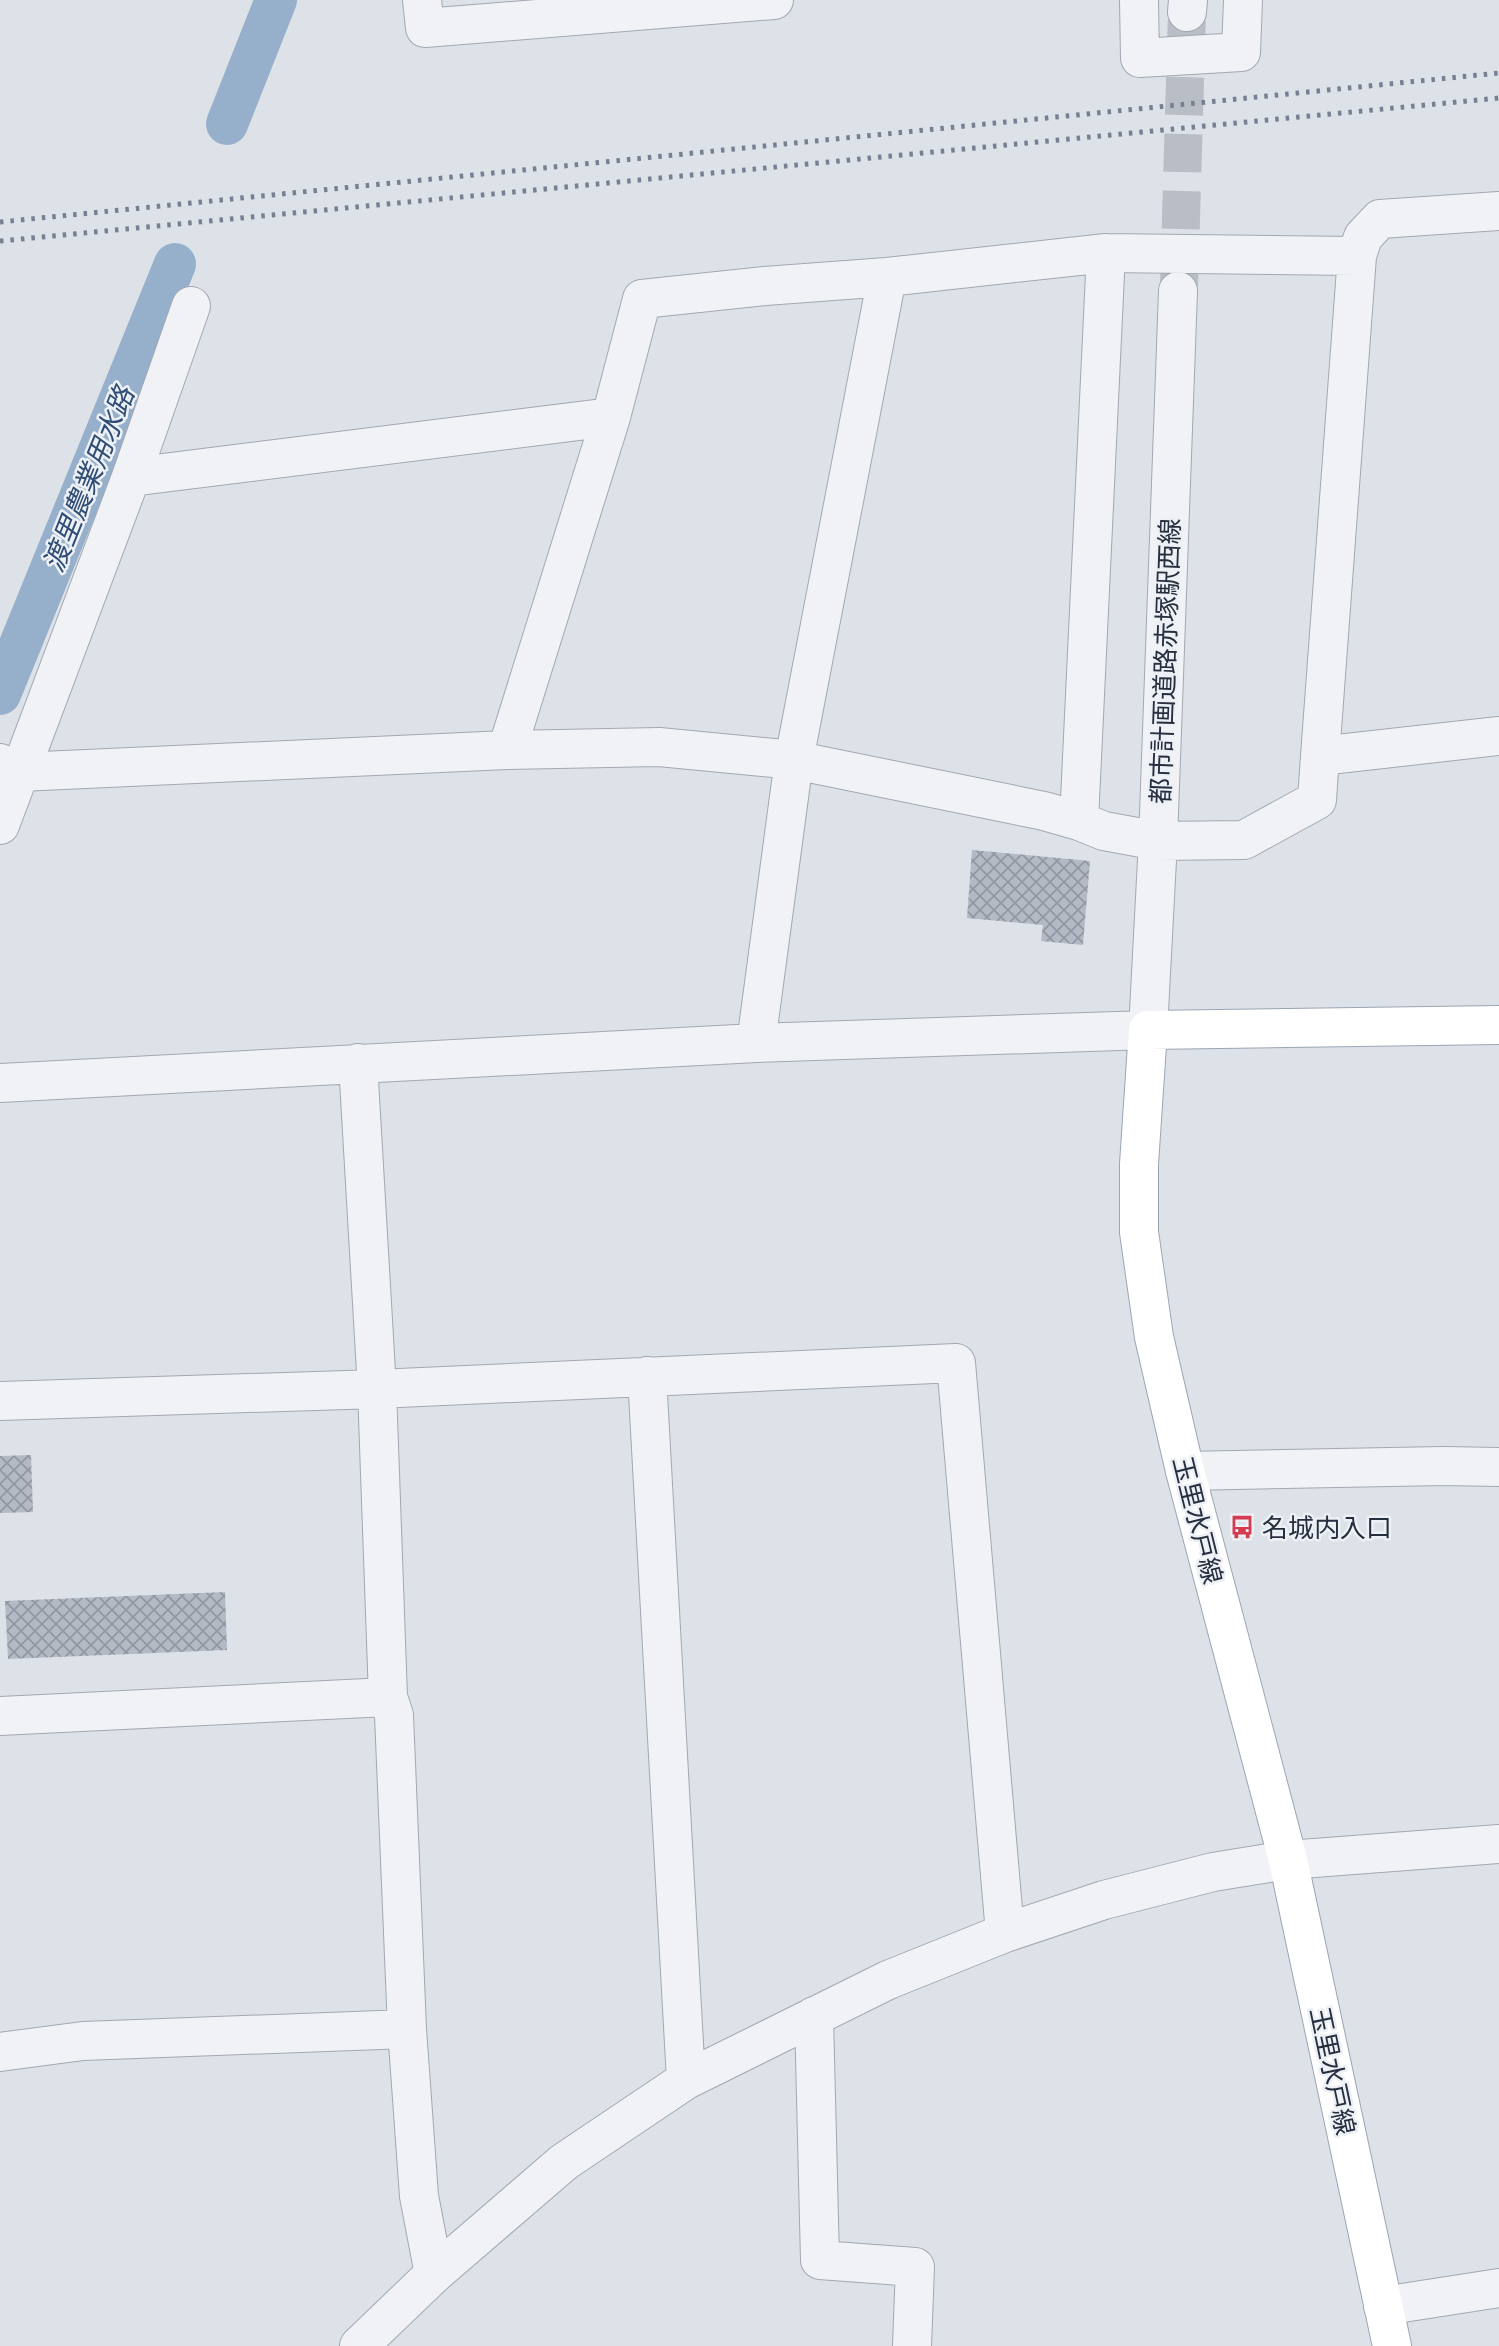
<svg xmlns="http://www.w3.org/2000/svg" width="1499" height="2346" viewBox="0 0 1499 2346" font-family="'Titillium Web','Noto Sans JP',sans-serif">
	<defs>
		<pattern id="building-cross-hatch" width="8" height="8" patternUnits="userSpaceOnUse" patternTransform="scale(1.75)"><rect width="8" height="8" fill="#b4bac5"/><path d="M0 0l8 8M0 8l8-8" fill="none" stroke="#9298a1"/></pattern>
	</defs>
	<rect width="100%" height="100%" fill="#dde1e8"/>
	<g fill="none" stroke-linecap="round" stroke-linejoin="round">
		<path stroke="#96afca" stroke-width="42" d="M227 124 276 0
			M0 694 175 264"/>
	</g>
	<path fill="url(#building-cross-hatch)" d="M972 850 1090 861 1083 945 1041 941 1043 925 967 918Z
		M31 1455 33 1512 0 1513V1456Z
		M225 1592 227 1650 8 1659 5 1601Z"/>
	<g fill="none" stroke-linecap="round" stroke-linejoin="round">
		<path stroke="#b8bdc6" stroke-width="38" stroke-dasharray="38 19" stroke-linecap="butt" d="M1179 286 1187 12"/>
		<g stroke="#a2a8b2" stroke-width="40">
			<path id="minor" d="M422 0 425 28 774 0
				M1139 0 1140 58 1241 52 1243 0
				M1187 12 1188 0
				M131 477 611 417
				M507 750 611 417 642 299 765 286 887 277 1106 253 1357 256 1363 237 1380 219 1499 211
				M1320 756 1357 256
				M0 763 20 772 507 750 659 747 794 760 1044 811 1079 821 1104 831 1158 841 1244 840 1317 800 1320 756 1499 736
				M1079 821 1106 253
				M0 825 131 477 191 306
				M756 1043 794 760 887 277
				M358 1063 377 1389 388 1697
				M0 1083 756 1043 1148 1030 1158 841 1178 291
				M647 1376 686 2080
				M0 1401 377 1389 956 1363 1005 1933
				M1185 1471 1444 1466 1499 1467
				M0 1716 388 1697 394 1715 407 2029 419 2196 434 2274
				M814 2016 820 2260 915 2267 912 2346
				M0 2052 83 2041 407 2029
				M1383 2306 1499 2288
				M359 2346 434 2274 564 2162 686 2080 888 1980 1005 1933 1104 1900 1213 1872 1288 1860 1499 1844"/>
		</g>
		<g stroke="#9ca5b4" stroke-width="40">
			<path id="major" d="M1392 2346 1288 1860 1185 1471 1154 1337 1139 1232V1164L1148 1030 1499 1025"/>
		</g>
		<use href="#minor" stroke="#f0f2f6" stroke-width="38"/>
		<use href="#major" stroke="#fff" stroke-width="38"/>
		<path stroke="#768092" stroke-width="5" stroke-dasharray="3.5 7" stroke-linecap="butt" d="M0 222 1499 73
			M0 241 1499 98"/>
	</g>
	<defs>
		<g id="bus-bare" transform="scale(1.89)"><path d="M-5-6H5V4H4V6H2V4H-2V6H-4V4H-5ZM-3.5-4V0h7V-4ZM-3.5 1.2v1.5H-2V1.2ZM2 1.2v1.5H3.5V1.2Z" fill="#d33c51" stroke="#edf0f5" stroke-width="2.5" paint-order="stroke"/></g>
	</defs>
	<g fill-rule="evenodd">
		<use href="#bus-bare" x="1242" y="1527"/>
	</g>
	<g text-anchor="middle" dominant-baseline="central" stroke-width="5" stroke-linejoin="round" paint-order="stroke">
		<g font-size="26" fill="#262f3f" stroke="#edf0f5">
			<text transform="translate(1165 661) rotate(-88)">都市計画道路赤塚駅西線</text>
			<text transform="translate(1198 1520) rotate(76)">玉里水戸線</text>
			<text transform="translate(1333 2071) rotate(78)">玉里水戸線</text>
		</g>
		<g font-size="26" fill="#262f3f" stroke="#edf0f5" text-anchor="start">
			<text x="1262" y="1527">名城内入口</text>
		</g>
		<g font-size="28" font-style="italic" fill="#2f4d75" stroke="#edf0f5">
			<text transform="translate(88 479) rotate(-68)">渡里農業用水路</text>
		</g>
	</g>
</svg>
